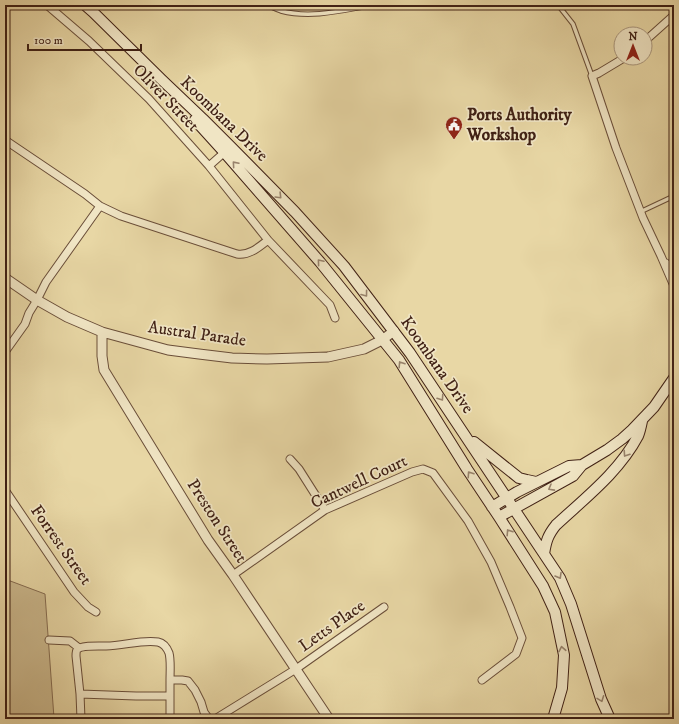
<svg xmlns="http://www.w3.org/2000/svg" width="679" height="724" viewBox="0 0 679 724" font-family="'IM FELL DW Pica',serif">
	<rect width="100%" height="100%" fill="#e8d7a5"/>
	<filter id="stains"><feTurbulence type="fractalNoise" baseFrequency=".005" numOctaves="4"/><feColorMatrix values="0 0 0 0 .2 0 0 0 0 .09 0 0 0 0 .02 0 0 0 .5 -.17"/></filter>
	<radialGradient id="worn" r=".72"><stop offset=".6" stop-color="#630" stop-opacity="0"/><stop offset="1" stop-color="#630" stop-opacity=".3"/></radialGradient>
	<path fill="#cbb88d" stroke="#866c51" d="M5 579 45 594 54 718H5Z"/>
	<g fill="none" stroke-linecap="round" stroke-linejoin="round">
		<g stroke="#6a4e39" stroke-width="5.5">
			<path id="service" d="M267 5C271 7 276 9 281 11 312 19 344 10 374 5
				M558 5 573 24 592 76
				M640 212 674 196"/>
		</g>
		<g stroke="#6a4e39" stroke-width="9">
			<path id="minor" d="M47 5 89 41 149 99 209 166 268 240 330 305 335 318
				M645 41 674 15
				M624 58 599 73 592 76 616 148 643 218 661 256 674 286
				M5 140 85 194 100 206 121 216 237 254C249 256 259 247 268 240
				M209 166 227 150
				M666 263 674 272
				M5 352 25 324 29 313 37 300 46 282 100 206
				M290 459 299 469 325 510
				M5 490 74 592 88 607 96 612
				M233 575 325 510 412 472 423 469 433 473 468 521 491 562 510 607 522 638 516 654 482 680
				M49 640 70 641 79 648
				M170 680V719
				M80 694 136 696H170
				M81 719 80 694 76 656C76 654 76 651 77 650 80 645 100 646 106 646 123 646 143 639 158 642 163 643 167 648 169 653 171 660 170 672 170 680H182L188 681 195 690 201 702 204 712 209 719
				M215 719 296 669 384 607"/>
		</g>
		<g stroke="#6a4e39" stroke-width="11">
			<path id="tertiary" d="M5 278 37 300 67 317 102 332 168 350 199 354 232 358 267 359 328 357 364 349 382 340 394 331
				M102 332V356L104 370 208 540 233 575 329 719"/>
		</g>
		<g stroke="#402115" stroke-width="12">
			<path id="secondary" d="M85 5 93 12 162 80 203 119 231 147 295 212 344 266 410 353 560 578 571 604 601 699 610 719
				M195 120 224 152 320 262 399 360 467 469 499 517 543 586 555 612 564 655 562 688 553 719
				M474 442 519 478 527 480 536 482
				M492 507 517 492 569 466 582 465
				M499 517 573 476 582 465 607 450 622 439 632 430 654 407 674 378
				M544 554C546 541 548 535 556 525 585 498 619 472 638 436 640 431 641 426 642 421"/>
		</g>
		<use href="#service" stroke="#f0e5c4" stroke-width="3.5"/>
		<use href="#minor" stroke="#f0e5c4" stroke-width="7"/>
		<use href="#tertiary" stroke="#f0e5c4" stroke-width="9"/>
		<use href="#secondary" stroke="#f0e5c4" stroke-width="10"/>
	</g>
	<defs><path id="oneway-chevron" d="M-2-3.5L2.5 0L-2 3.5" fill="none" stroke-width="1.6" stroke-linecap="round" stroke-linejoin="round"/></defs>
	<g stroke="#98836c">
		<use href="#oneway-chevron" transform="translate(235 164) rotate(-131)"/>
		<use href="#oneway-chevron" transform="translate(279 196) rotate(46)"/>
		<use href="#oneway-chevron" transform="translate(320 262) rotate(-130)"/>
		<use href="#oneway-chevron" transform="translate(365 294) rotate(53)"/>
		<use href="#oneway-chevron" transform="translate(401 364) rotate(-123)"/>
		<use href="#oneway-chevron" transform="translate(441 398) rotate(56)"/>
		<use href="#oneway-chevron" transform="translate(626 454) rotate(124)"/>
		<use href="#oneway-chevron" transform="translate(470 474) rotate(-124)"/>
		<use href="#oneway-chevron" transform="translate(551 488) rotate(151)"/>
		<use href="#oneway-chevron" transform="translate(509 532) rotate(-123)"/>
		<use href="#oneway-chevron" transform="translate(559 576) rotate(60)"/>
		<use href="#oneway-chevron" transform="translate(562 649) rotate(-101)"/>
		<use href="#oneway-chevron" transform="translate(601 699) rotate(69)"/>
	</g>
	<defs>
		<g id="civic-pin" transform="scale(0.9)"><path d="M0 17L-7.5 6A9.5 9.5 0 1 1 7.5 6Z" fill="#8f2418" stroke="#f0e5c4"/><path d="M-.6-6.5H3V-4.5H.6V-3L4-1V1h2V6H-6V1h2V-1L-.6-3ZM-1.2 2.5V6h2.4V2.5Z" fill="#fff"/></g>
	</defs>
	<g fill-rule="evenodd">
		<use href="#civic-pin" x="454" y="125"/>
	</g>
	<g text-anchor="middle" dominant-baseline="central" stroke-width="3.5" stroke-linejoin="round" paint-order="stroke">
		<g font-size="17" fill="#402115" stroke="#f0e5c4">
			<text transform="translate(166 98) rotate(46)">Oliver Street</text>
			<text transform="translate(224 119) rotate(44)">Koombana Drive</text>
			<text transform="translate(197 334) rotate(8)">Austral Parade</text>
			<text transform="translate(437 365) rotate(55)">Koombana Drive</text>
			<text transform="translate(359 482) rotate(-25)">Cantwell Court</text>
			<text transform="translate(217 521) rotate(57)">Preston Street</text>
			<text transform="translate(61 545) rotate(55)">Forrest Street</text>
			<text transform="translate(332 626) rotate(-35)">Letts Place</text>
		</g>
		<g font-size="17" font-weight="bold" fill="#402115" stroke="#f0e5c4" text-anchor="start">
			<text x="467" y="115">Ports Authority<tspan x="467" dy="20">Workshop</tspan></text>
		</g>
	</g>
	<rect width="679" height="724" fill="none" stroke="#e8d7a5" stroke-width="20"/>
	<rect x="6" y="6" width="667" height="712" fill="none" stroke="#402115" stroke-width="2"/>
	<rect x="10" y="10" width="659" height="704" fill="none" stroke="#402115"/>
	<g transform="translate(633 46)"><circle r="19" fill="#f0e5c4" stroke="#aa977e"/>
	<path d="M0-3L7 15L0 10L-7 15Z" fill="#8f2418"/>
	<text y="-6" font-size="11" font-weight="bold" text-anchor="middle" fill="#402115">N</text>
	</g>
	<path d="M28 44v6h113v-6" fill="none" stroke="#402115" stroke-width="2"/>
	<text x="34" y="44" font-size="12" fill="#402115" stroke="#f0e5c4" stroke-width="3" paint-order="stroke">100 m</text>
	<rect width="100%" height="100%" filter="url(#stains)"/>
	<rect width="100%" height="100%" fill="url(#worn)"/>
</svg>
